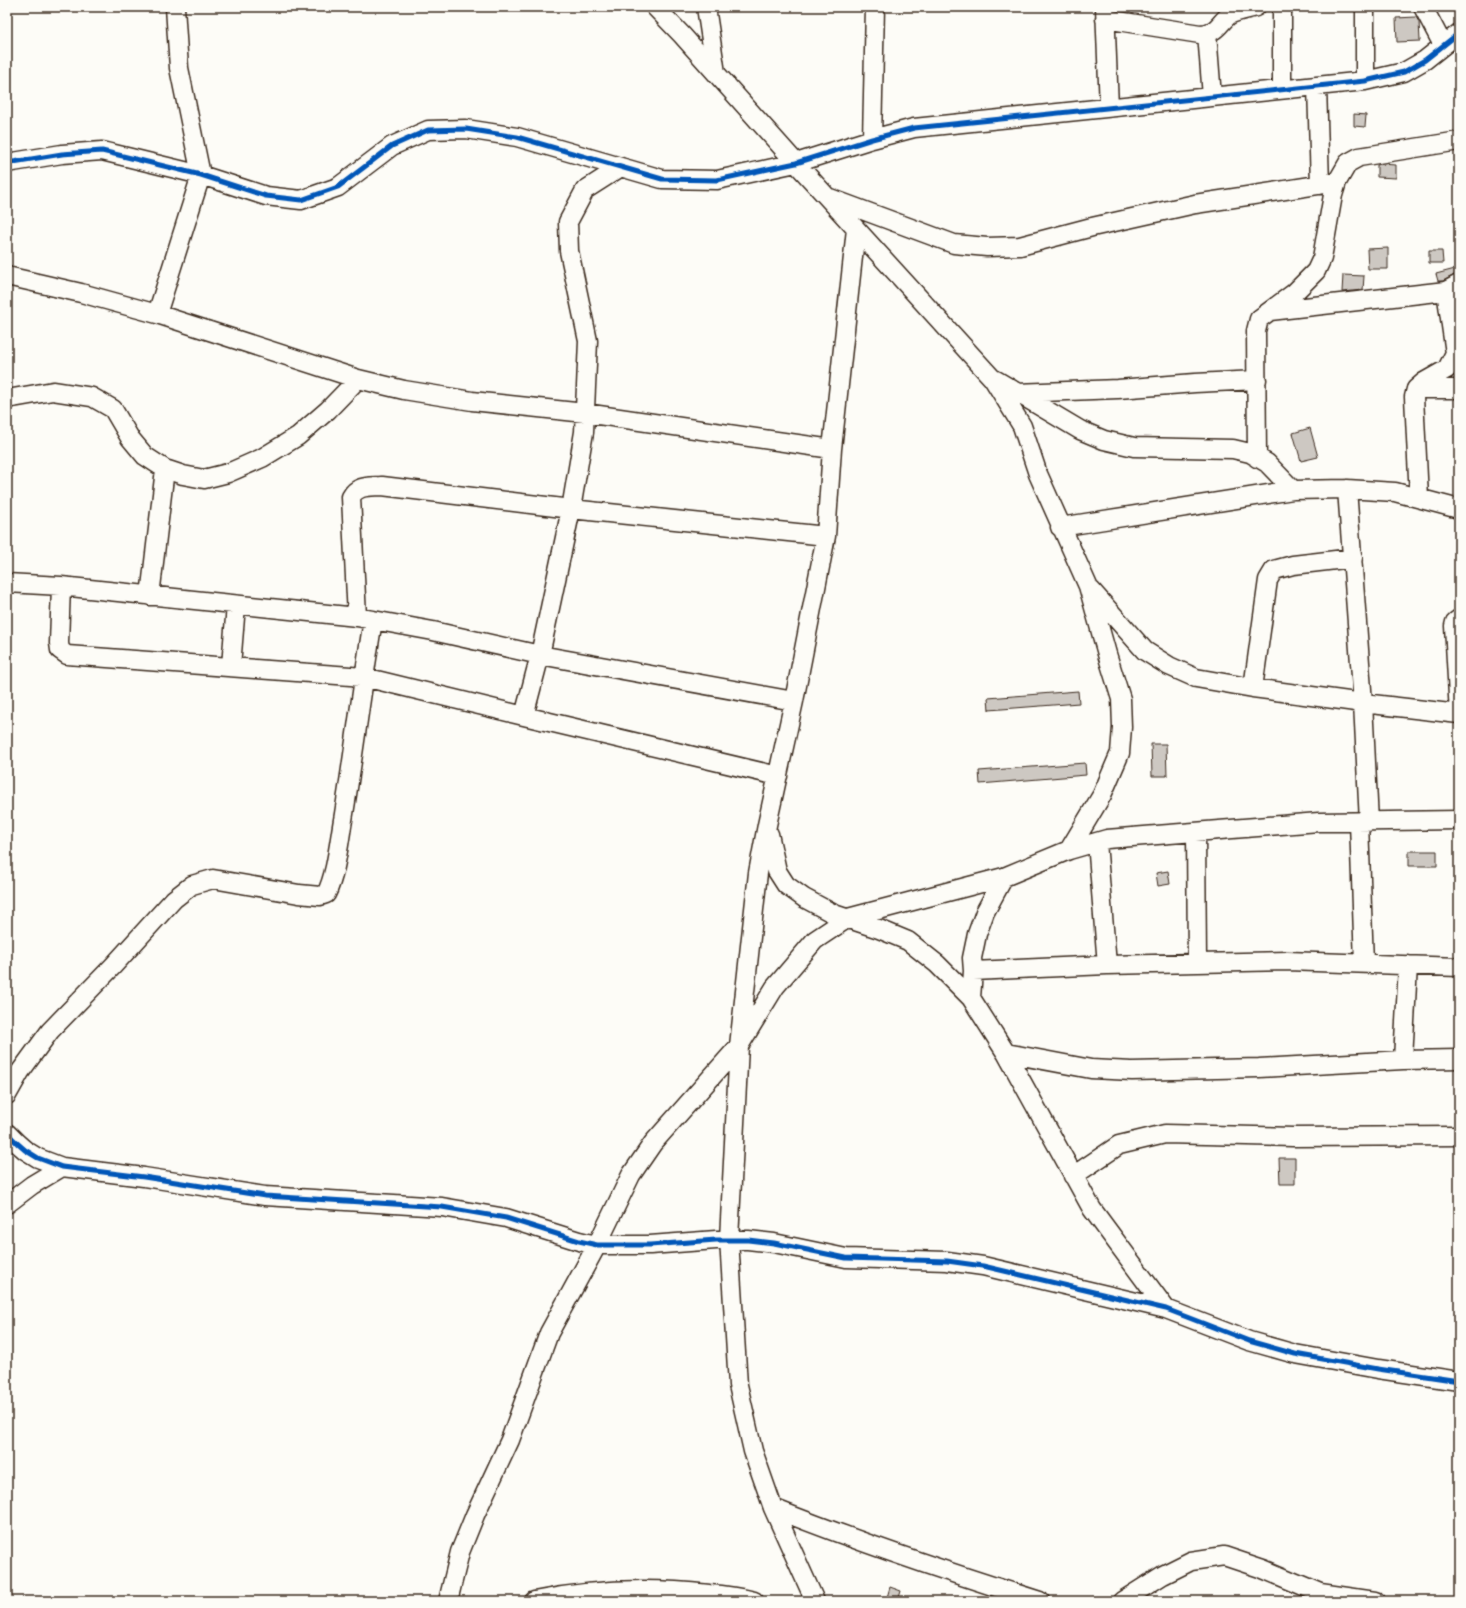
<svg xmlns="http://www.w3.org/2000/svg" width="1466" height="1608" viewBox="0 0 1466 1608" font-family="Delius,sans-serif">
	<rect width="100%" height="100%" fill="#fdfcf7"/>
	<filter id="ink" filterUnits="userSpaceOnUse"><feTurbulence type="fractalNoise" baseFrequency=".025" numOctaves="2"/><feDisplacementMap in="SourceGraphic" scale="8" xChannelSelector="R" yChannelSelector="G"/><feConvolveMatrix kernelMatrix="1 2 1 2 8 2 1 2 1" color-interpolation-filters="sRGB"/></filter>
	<g filter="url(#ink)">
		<path fill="#cdc8c2" stroke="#3b2a1e" d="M1416 17 1419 22 1420 41 1397 42 1396 18Z
			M1354 114 1366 115 1365 127 1354 126Z
			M1381 164 1396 165V178L1377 177V165Z
			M1388 248V269H1368L1367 249Z
			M1429 251H1442L1443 263H1429Z
			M1455 269 1456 274 1443 281H1438L1436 274Z
			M1343 275 1364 276 1363 290 1342 292Z
			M1310 428 1318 457 1301 461 1293 433Z
			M1078 691 1079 703 989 710 988 698Z
			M1151 744H1166L1167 776H1152Z
			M1085 763 1086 775 980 784 979 771Z
			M1409 851H1437V866H1409Z
			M1168 871 1170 884 1158 886 1156 873Z
			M1279 1158H1295V1184H1280Z
			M890 1587 901 1591 898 1601H886Z"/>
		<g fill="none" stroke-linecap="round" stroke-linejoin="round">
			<g stroke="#3b2a1e" stroke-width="21">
				<path id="minor" d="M655 7 682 35 796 163 993 379 1022 426 1038 474 1088 586 1107 654 1121 699 1122 727 1120 753 1102 795 1069 850
					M706 7 716 73
					M1105 7 1109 108
					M1282 7V89
					M1365 7V81
					M1423 7 1443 45
					M1105 19 1200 34C1217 33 1218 25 1228 16 1233 12 1249 9 1256 7
					M1207 33 1212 97
					M1317 86 1320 185
					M872 139 875 7
					M7 163 62 154 102 151 201 175 266 196 301 200 338 187 392 146 428 130 466 129 517 137 662 179 717 180 796 163 872 139 914 128 1365 81 1404 72 1425 60 1459 33
					M830 198 954 244 987 247 1020 246 1092 227 1195 204 1337 182
					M7 276 81 293 157 314 358 379 404 390 472 401 585 413 832 449
					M1270 311 1446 291
					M157 314 201 175 179 68 175 7
					M996 380 1080 430 1104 440 1134 447 1233 449 1250 453 1267 463 1293 490
					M1416 389H1459
					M1017 393 1118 389 1195 383 1257 380
					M7 399 53 391 92 397 113 409 130 438 145 456 165 469 183 475 204 479 228 473 262 458 298 436 328 410 358 379
					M1257 458 1256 331 1259 319 1294 293 1316 271 1322 258 1333 195 1337 182 1348 163 1359 157 1459 141
					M1347 489 1363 703 1369 822
					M1419 498 1414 397 1416 389 1424 382 1447 369 1455 353 1446 291 1459 284
					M1060 527 1293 490 1347 489 1395 492 1459 509
					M7 583 61 586 357 617 433 631 540 655 794 701
					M61 586 59 643 60 650 67 655 364 677 524 716 778 776
					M1091 590 1145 651 1169 666 1196 678 1253 688 1363 703 1459 714 1454 626 1455 622 1459 619
					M150 596 165 469
					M357 617 351 497C357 485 370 487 382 486L571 509 826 536
					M231 666 236 605
					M1253 688 1268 580 1274 570 1293 565 1353 558
					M524 716 540 655 571 509 584 432 588 341 569 251 568 222 585 190 621 167
					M1359 822 1364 964
					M1196 832 1197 963
					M769 834 777 871 786 885 804 898 834 914 879 929 908 941 937 964 971 998 1006 1053 1092 1209 1166 1309
					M1097 842 1107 965
					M973 971 1107 965 1287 961 1459 967
					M971 998 973 971 972 958 977 934 985 912 1004 877 1069 850 1107 839 1319 822 1459 820
					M1006 1053 1091 1069 1132 1071 1259 1068 1403 1060 1459 1059
					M1403 1060 1408 965
					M7 1095 20 1072 50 1031 113 966 174 899 192 885 213 879 299 894 320 896 326 894C336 875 339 842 343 820 354 753 362 687 373 620
					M7 1133 17 1143 25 1150 38 1158 62 1167 144 1177 265 1196 442 1207 506 1218 579 1241 597 1245H650L716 1240H748L774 1243 846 1258 947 1261 983 1266 1166 1309 1249 1341 1295 1354 1378 1369 1459 1381
					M1073 1176 1119 1145 1165 1134 1293 1137 1459 1136
					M7 1204 32 1185 62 1167
					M773 1508C861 1543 950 1573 1040 1601
					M448 1601 460 1552 475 1515 510 1440 549 1333 597 1245 631 1175 653 1143 739 1046 775 987 815 940 848 918 1004 877
					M534 1601C592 1589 650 1587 709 1594 724 1595 739 1597 754 1601
					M815 1601 773 1508 753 1451 738 1385 729 1239 739 1046 758 873 767 825 794 701 826 536 832 449 856 229
					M1122 1601 1163 1575 1191 1561 1224 1556 1263 1569 1320 1593 1375 1601"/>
			</g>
			<use href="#minor" stroke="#fdfcf7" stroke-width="18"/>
			<g stroke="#fdfcf7" stroke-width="8">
				<path id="cycleway" d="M7 163 62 154 102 151 201 175 266 196 301 200 338 187 392 146 428 130 466 129 517 137 662 179 717 180 796 163 872 139 914 128 1365 81 1404 72 1425 60 1459 33
					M7 1133 17 1143 25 1150 38 1158 62 1167 144 1177 265 1196 442 1207 506 1218 579 1241 597 1245H650L716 1240H748L774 1243 846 1258 947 1261 983 1266 1166 1309 1249 1341 1295 1354 1378 1369 1459 1381"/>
			</g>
			<use href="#cycleway" stroke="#0057b8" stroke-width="5"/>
		</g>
	</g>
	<rect width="1466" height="1608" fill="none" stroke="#fdfcf7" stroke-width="24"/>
	<rect x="12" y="12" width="1442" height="1584" fill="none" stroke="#3b2a1e" stroke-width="1.5" filter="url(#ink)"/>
</svg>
